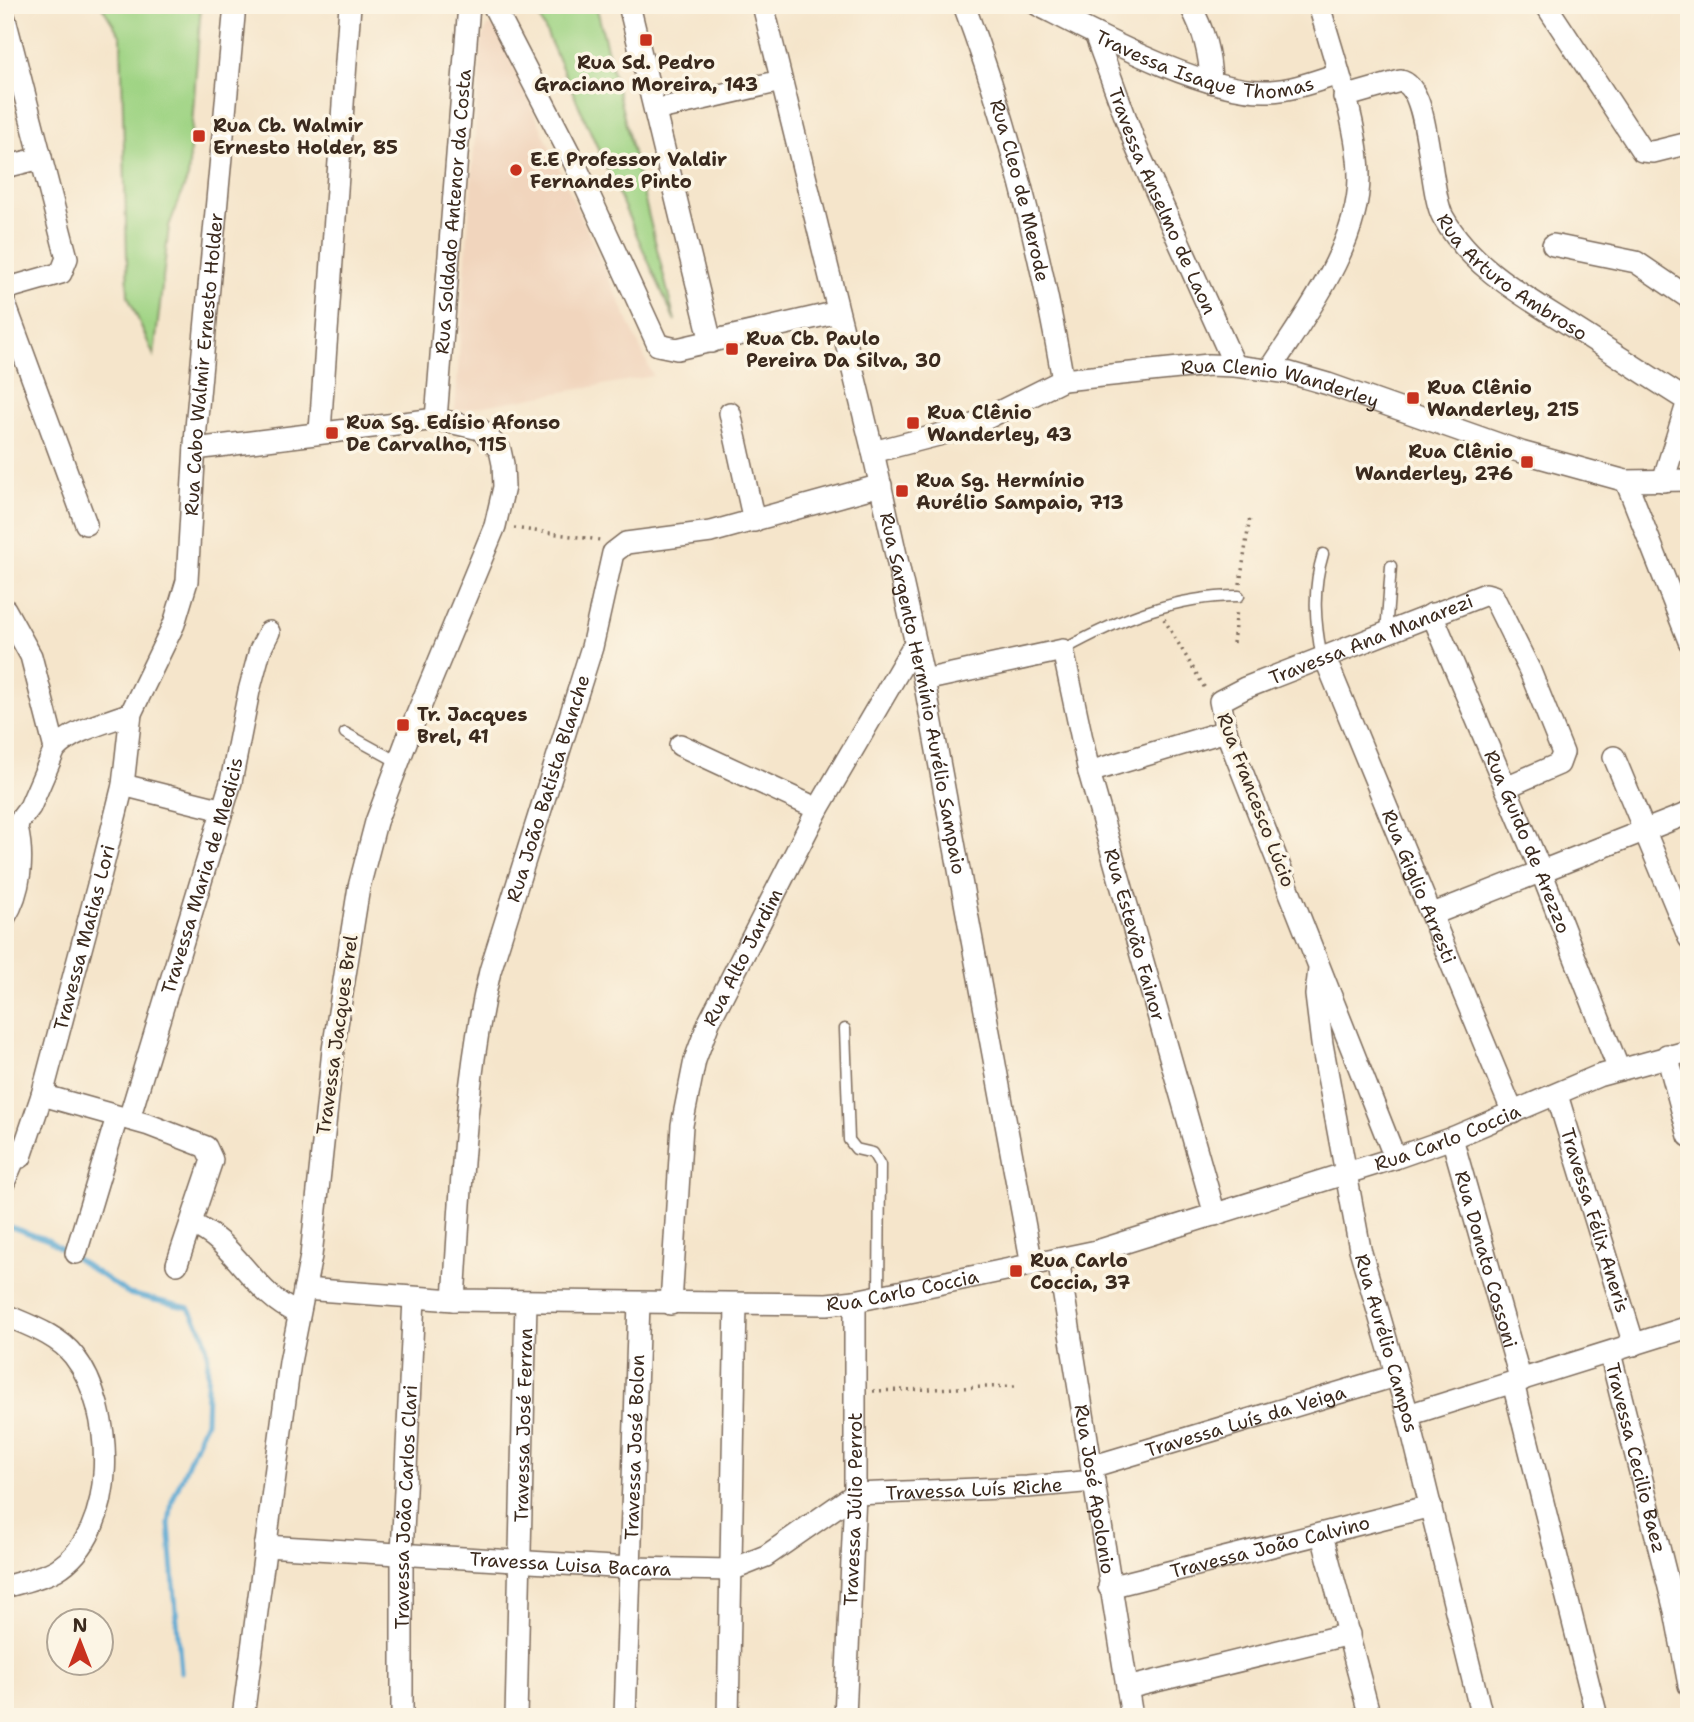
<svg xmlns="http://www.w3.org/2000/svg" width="1694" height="1722" viewBox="0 0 1694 1722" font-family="'Shantell Sans',sans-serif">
	<rect width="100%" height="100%" fill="#fcf5e5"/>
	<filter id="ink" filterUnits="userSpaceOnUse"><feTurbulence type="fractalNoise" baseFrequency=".0143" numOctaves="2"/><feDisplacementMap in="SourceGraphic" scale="14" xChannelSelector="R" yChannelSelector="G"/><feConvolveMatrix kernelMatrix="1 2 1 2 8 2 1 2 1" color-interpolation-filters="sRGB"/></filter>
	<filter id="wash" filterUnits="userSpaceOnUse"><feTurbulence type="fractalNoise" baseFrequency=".00686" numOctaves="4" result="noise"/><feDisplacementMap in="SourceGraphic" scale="28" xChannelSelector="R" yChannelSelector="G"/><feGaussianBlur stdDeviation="1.57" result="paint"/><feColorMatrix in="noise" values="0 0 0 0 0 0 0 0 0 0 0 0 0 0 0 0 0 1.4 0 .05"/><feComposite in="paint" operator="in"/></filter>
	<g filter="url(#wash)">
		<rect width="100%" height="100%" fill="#f5e5cb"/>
		<path fill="#f1d5bd" d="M488 25 496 28 653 376 455 411 482 38Z"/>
		<path fill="#a0d485" stroke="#6e7f52" stroke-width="2" d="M101 5H201L188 177 169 226 154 356 128 296 121 37Z
			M534 5H596L675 321Z"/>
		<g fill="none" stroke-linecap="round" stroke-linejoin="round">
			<path stroke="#58a7d2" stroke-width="5" d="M5 1225 48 1240 129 1294 189 1308 205 1336 208 1357 206 1421 172 1501 169 1524 181 1672"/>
		</g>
	</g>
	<g filter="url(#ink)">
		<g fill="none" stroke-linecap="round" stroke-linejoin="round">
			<g stroke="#7c6b5b" stroke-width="13">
				<path id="lane" d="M1386 633 1391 566
					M1063 650C1119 619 1175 596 1239 596
					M1322 659C1315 622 1312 590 1323 554
					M345 733 398 762
					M845 1029 849 1140 856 1149 873 1153 880 1165 879 1296
					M5 1194 21 1157"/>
			</g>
			<g stroke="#7c6b5b" stroke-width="24">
				<g id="street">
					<path d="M493 5 574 162 658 345 677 349 838 312"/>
					<path d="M629 5 711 342"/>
					<path id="s1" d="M763 5 873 452 924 680 1032 1265"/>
					<path id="s2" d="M964 5C1009 125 1041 254 1063 380"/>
					<path id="s3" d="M1038 5C1097 35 1205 94 1270 91 1293 90 1316 81 1338 74"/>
					<path d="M1190 5C1204 31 1210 53 1211 82"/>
					<path d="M1546 5 1642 151 1653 152 1689 143"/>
					<path d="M5 19 67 258 61 273 5 289"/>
					<path id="s4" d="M1095 34 1137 149 1235 366"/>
					<path id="s5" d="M1344 97 1400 81C1431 85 1428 191 1443 217 1472 269 1528 298 1576 329 1614 353 1651 378 1688 401L1663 481"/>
					<path d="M655 110 781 81"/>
					<path d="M5 167 41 158"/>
					<path d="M1553 245 1636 262 1689 298"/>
					<path d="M5 304 86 524"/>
					<path d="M1270 370C1305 315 1359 245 1359 177 1359 126 1333 56 1319 5"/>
					<path d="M730 413 754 521"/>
					<path id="s6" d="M436 419 469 5"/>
					<path d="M320 431 350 5"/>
					<path d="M195 449 436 419 480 429 500 450 503 464 504 487 495 526 411 729 376 822 359 887 333 1050 311 1256 290 1362 243 1717"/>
					<path id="s7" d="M873 452 969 427 1063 380 1209 365 1235 366 1290 373 1328 384 1521 452 1626 481 1689 480"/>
					<path d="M1626 481 1689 641"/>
					<path d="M5 609 31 656 55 749"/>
					<path id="s8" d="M1432 614 1541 871 1619 1070"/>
					<path id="s9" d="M1325 658 1513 1113"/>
					<path id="s10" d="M924 680 1063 650 1089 772 1215 1215"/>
					<path d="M680 745 818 809"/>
					<path d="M1614 757 1689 938"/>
					<path d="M1089 772 1226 731"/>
					<path d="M123 785 223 810"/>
					<path d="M5 840 30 807 55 749C74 729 106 723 131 713"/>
					<path d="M1433 914 1689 813"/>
					<path d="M5 917C21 891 24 857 17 828"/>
					<path id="s11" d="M1319 969 1316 995 1322 1044 1360 1249 1408 1415 1482 1717"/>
					<path d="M1667 1055 1689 1136"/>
					<path d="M42 1095 149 1125 206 1147 212 1160 177 1264"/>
					<path id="s12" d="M1557 1095 1634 1345"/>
					<path id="s13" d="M129 1119 231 782 249 691 260 650 269 632"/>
					<path id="s14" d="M1452 1138 1521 1381"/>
					<path id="s15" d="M5 1153 21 1157 42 1095 98 885 123 785 131 713 174 624 187 581 196 428 235 5"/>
					<path id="s16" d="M1395 1158 1226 731 1220 701 1245 688 1486 594 1493 596 1530 671 1563 753 1559 764 1506 787"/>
					<path d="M191 1224C235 1240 253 1295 298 1313"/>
					<path d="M76 1253 117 1117"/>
					<path id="s17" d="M1058 1259 1132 1717"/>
					<path id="s18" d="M304 1289 454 1300 827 1304 855 1301 1097 1251 1395 1158 1452 1138 1598 1076 1689 1051"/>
					<path id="s19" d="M454 1300C461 1190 465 1079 490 971L592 647 613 553 626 543 711 532 881 485"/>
					<path id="s20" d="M671 1304 682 1125 695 1060 709 1022 818 809 915 643"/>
					<path d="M5 1315C28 1325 58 1335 74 1356 115 1408 120 1532 56 1570 41 1578 21 1582 5 1587"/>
					<path id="s21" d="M1610 1353 1675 1611 1689 1685"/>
					<path d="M1513 1383 1597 1717"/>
					<path d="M1408 1415 1689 1327"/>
					<path id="s22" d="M1094 1466 1395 1376"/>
					<path d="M1322 1535 1370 1717"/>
					<path id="s23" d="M265 1546 630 1568 731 1570 766 1556 855 1494 1027 1487 1094 1481"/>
					<path id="s24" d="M1109 1587 1431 1506"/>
					<path d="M1127 1688 1349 1634"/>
					<path id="s25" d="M402 1717V1554L414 1298"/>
					<path id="s26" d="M516 1717 526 1302"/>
					<path id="s27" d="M625 1717 639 1303"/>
					<path d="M728 1717 736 1304"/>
					<path id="s28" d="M845 1717 855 1494V1301"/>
				</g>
			</g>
			<path stroke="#7c6b5b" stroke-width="3.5" stroke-dasharray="2 5" stroke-linecap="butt" d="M514 528 600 540
				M1240 584 1250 517
				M1164 619 1206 690
				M1233 643 1237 609
				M873 1391 1016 1386"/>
			<use href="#lane" stroke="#fff" stroke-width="10"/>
			<use href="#street" stroke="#fff" stroke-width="21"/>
		</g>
	</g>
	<g fill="#c8321e" stroke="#fcf5e5" stroke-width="2.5">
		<rect x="639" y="33" width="14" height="14" rx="3.5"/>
		<rect x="192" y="129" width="14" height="14" rx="3.5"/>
		<circle cx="516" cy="170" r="7"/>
		<rect x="725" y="342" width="14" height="14" rx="3.5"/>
		<rect x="1406" y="391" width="14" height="14" rx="3.5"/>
		<rect x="906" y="416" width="14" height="14" rx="3.5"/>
		<rect x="325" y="426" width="14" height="14" rx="3.5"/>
		<rect x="1520" y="455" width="14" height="14" rx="3.5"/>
		<rect x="895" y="484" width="14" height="14" rx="3.5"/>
		<rect x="396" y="718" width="14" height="14" rx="3.5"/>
		<rect x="1009" y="1264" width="14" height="14" rx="3.5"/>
	</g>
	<g text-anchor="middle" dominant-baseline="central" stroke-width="7" stroke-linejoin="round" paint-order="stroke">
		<g font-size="19" fill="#3b2a1e" stroke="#fcf5e5">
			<text stroke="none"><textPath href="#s3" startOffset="180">Travessa Isaque Thomas</textPath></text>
			<text stroke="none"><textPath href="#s2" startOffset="194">Rua Cleo de Merode</textPath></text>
			<text stroke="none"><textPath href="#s4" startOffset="180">Travessa Anselmo de Laon</textPath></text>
			<text stroke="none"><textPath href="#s6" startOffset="208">Rua Soldado Antenor da Costa</textPath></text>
			<text stroke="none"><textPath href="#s5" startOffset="298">Rua Arturo Ambroso</textPath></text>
			<text stroke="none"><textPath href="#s15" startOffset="836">Rua Cabo Walmir Ernesto Holder</textPath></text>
			<text stroke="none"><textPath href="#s7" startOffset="424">Rua Clenio Wanderley</textPath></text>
			<text stroke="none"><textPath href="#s16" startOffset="653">Travessa Ana Manarezi</textPath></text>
			<text stroke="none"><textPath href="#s1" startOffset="707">Rua Sargento Hermínio Aurélio Sampaio</textPath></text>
			<text stroke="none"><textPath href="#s19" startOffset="523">Rua João Batista Blanche</textPath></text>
			<text transform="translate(1256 800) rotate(69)">Rua Francesco Lúcio</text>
			<text stroke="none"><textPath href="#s8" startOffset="247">Rua Guido de Arezzo</textPath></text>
			<text stroke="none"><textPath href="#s13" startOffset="254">Travessa Maria de Medicis</textPath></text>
			<text stroke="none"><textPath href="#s9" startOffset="247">Rua Giglio Arresti</textPath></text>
			<text stroke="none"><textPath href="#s10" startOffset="436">Rua Estevão Fainor</textPath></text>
			<text stroke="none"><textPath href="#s15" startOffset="245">Travessa Matias Lori</textPath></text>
			<text stroke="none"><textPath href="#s20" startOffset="359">Rua Alto Jardim</textPath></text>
			<text transform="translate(337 1035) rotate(-82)">Travessa Jacques Brel</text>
			<text stroke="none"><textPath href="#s18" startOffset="1167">Rua Carlo Coccia</textPath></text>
			<text stroke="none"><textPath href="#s12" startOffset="131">Travessa Félix Aneris</textPath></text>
			<text stroke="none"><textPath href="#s14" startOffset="126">Rua Donato Cossoni</textPath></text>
			<text stroke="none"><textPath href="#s18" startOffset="600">Rua Carlo Coccia</textPath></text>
			<text stroke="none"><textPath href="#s11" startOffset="382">Rua Aurélio Campos</textPath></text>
			<text stroke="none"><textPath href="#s22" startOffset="158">Travessa Luís da Veiga</textPath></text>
			<text stroke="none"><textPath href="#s26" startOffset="292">Travessa José Ferran</textPath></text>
			<text stroke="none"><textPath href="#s27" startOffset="270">Travessa José Bolon</textPath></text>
			<text stroke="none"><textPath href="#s21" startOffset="108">Travessa Cecilio Baez</textPath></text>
			<text stroke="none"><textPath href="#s23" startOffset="732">Travessa Luís Riche</textPath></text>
			<text stroke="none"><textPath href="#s17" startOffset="233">Rua José Apolonio</textPath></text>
			<text stroke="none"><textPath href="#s25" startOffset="210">Travessa João Carlos Clari</textPath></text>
			<text stroke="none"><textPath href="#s28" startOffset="208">Travessa Júlio Perrot</textPath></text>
			<text stroke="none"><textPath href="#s24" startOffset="166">Travessa João Calvino</textPath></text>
			<text stroke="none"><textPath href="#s23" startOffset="306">Travessa Luisa Bacara</textPath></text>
		</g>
		<g font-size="19" font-weight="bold" fill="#3b2a1e" stroke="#fcf5e5" text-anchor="start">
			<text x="646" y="62" text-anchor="middle">Rua Sd. Pedro<tspan x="646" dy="22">Graciano Moreira, 143</tspan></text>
			<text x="213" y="125">Rua Cb. Walmir<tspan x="213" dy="22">Ernesto Holder, 85</tspan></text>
			<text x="530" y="159">E.E Professor Valdir<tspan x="530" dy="22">Fernandes Pinto</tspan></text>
			<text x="746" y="338">Rua Cb. Paulo<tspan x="746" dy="22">Pereira Da Silva, 30</tspan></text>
			<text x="1427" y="387">Rua Clênio<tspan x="1427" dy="22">Wanderley, 215</tspan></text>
			<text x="927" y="412">Rua Clênio<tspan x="927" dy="22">Wanderley, 43</tspan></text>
			<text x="346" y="422">Rua Sg. Edísio Afonso<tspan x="346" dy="22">De Carvalho, 115</tspan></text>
			<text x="1513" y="451" text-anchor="end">Rua Clênio<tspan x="1513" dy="22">Wanderley, 276</tspan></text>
			<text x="916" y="480">Rua Sg. Hermínio<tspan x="916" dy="22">Aurélio Sampaio, 713</tspan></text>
			<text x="417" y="714">Tr. Jacques<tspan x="417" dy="22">Brel, 41</tspan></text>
			<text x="1030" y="1260">Rua Carlo<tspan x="1030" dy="22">Coccia, 37</tspan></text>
		</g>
	</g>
	<rect width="1694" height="1722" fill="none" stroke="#fcf5e5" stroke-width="28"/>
	<g transform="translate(80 1642)"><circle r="33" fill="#fcf5e5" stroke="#afa495" stroke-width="2"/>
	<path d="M0-5L12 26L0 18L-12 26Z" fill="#c8321e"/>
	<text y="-10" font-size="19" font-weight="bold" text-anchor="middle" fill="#3b2a1e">N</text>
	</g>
</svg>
